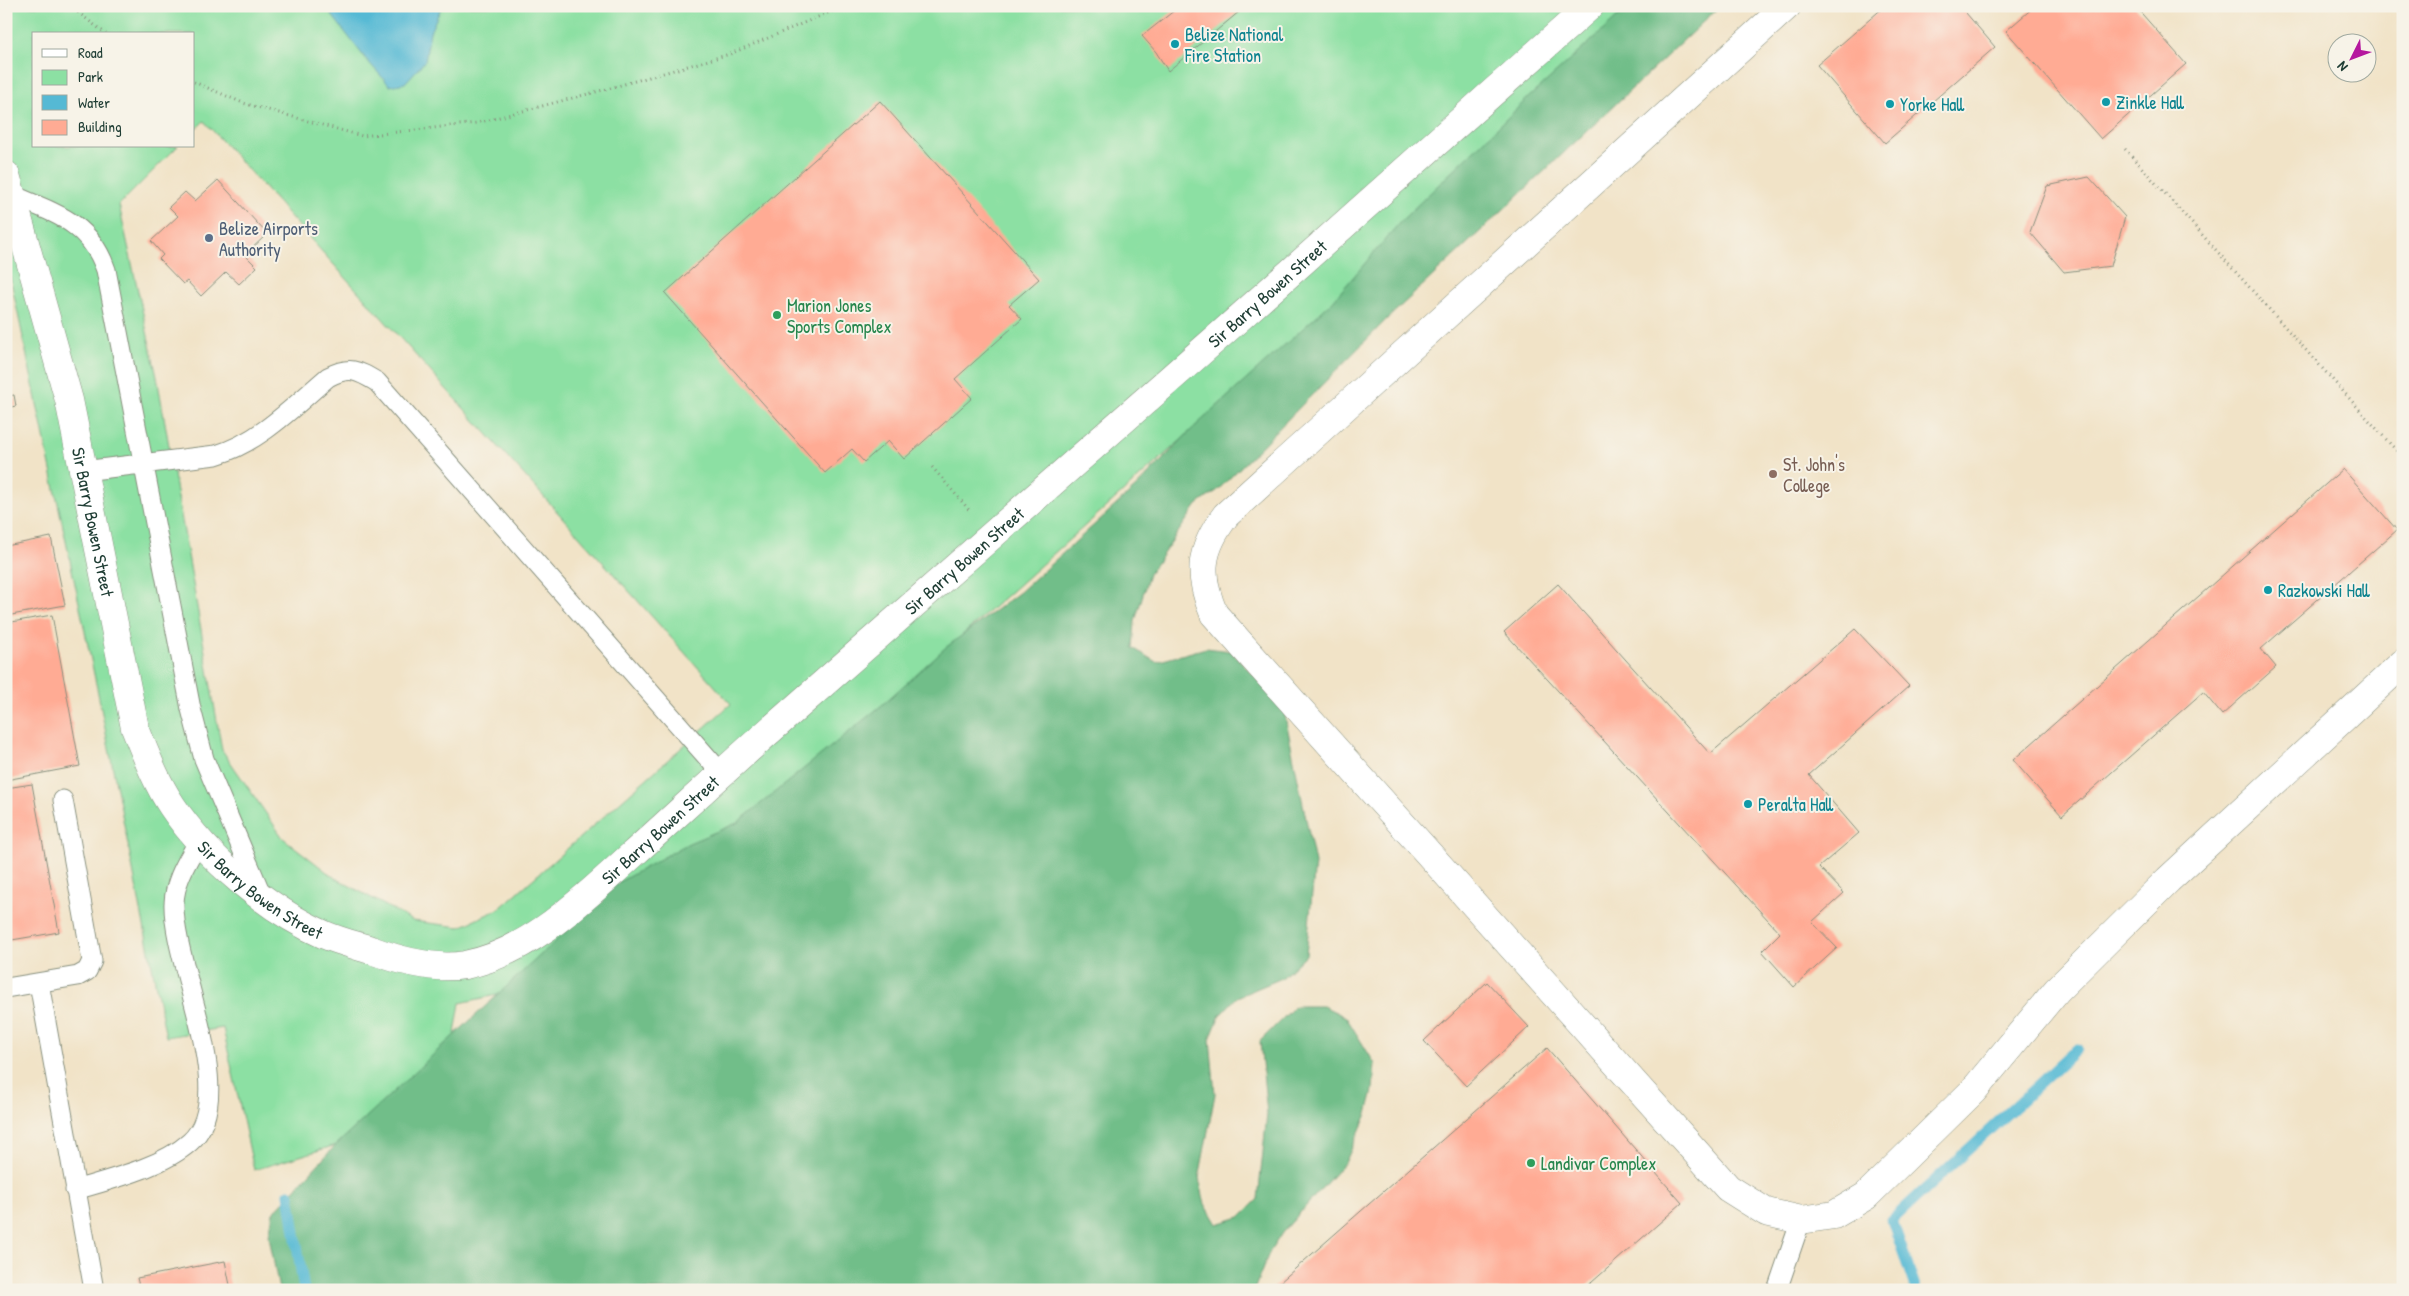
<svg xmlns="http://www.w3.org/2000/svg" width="2409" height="1296" viewBox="0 0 2409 1296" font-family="'Patrick Hand',sans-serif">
	<rect width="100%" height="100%" fill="#f7f3e8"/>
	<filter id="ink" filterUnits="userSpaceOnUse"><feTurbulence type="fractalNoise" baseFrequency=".02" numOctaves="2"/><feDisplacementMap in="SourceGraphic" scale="10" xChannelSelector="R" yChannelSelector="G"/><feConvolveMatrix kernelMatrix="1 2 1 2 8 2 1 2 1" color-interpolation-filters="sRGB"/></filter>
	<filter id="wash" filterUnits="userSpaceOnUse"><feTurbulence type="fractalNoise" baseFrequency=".0096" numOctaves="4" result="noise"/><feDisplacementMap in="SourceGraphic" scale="20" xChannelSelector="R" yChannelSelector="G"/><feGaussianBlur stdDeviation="1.12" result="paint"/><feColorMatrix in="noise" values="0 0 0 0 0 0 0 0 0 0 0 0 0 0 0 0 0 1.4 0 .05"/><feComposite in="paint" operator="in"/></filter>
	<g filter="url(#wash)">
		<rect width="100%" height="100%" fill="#f1e3c7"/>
		<path fill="#8ce0a3" stroke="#568e6c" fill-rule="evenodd" d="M6 6H1668L692 876 515 991 460 1003 442 1113 254 1170 223 1028 166 1037 98 693 6 257ZM34 34H194V131L204 121 731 704 499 909 460 927 413 921 332 876 283 838 222 750 157 377 119 205 178 146H34Z"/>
		<path fill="#71be89" stroke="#487e5e" d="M1630 6H1720L1387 319 1218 490 1197 505 1149 574 1135 621 1133 648 1156 662 1206 648 1231 651 1283 706 1315 863 1306 955 1282 978 1237 997 1220 1015 1210 1039 1215 1094 1199 1178 1205 1204 1217 1224 1240 1217 1258 1199 1267 1114 1260 1041 1295 1006H1323L1346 1017 1375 1064 1373 1090 1367 1114 1346 1161 1282 1233 1269 1253 1254 1290H279L269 1236 273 1213 335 1146 619 882 689 843 737 823 882 705 945 648 1020 592 1136 487 1192 429 1332 302 1401 221 1529 97Z"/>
		<path fill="#55b9d4" stroke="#3a7b84" d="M325 6H442L430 32 425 61 405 83 390 86 365 58Z"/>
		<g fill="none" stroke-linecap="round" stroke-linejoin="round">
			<path stroke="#55b9d4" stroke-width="11" d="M289 1194 304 1290
				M1916 1290 1892 1220 2077 1049"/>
		</g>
		<g id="blocks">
			<path fill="#ffab94" d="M1180 6H1246L1168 71 1156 52 1142 36Z
				M1885 6H1960L1995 47 1885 143 1817 65Z
				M2035 6H2135L2186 64 2101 139 2006 31Z
				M880 101 1039 279 1009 305 1022 319 955 379 972 398 904 459 888 441 864 462 852 449 825 473 665 293Z
				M2089 177 2125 217 2111 266 2064 272 2030 232 2047 186Z
				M218 180 267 234 245 255 257 267 239 284 226 272 201 296 187 281 183 284 159 259 163 255 151 241 178 216 169 207 185 192 195 201Z
				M6 390 8 396 14 395 16 406 6 408Z
				M2343 469 2397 530 2261 649 2276 667 2222 715 2203 692 2062 816 2013 760Z
				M51 537 65 605 6 616V546Z
				M1558 584 1710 754 1855 629 1909 686 1809 775 1859 833 1819 867 1844 893 1812 922 1837 948 1794 987 1762 951 1780 933 1504 632Z
				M52 615 80 766 6 780V623Z
				M32 784 59 932 6 941V788Z
				M1487 982 1529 1027 1466 1086 1424 1041Z
				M1547 1048 1682 1203 1583 1290H1271Z
				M225 1261 231 1290H140L137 1278Z"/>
		</g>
	</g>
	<g filter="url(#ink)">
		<use href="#blocks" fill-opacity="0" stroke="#88907e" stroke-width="1"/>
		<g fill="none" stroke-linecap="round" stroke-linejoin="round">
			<g stroke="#88907e" stroke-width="21">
				<path id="service" d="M12 195C54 213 90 222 106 270L191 709 204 759 262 896
					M83 471 216 455C260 442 294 406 328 377 350 366 357 370 377 382L722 774
					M39 983 94 1290
					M6 988 78 976 87 971 92 961 63 800
					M75 1190C112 1179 162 1167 190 1142 241 1097 172 964 174 903 175 879 188 861 199 840
					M1777 1290 1801 1220"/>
			</g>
			<g stroke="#88907e" stroke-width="29">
				<g id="minor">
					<path d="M1787 6 1226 515C1200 549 1197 574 1214 614L1728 1188 1766 1212 1801 1220 1834 1215 1866 1196 1973 1091 2057 990 2168 880 2403 663"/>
					<path id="s1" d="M6 175 69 400 135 728C146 755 156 782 172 806 207 858 268 910 325 935 339 941 355 945 371 950 398 960 435 970 465 965 531 952 584 898 632 855 682 810 731 764 782 720 1053 483 1322 246 1590 6"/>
				</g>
			</g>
			<path stroke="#88907e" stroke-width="3" stroke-dasharray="1 4" stroke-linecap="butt" d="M70 6 106 34
				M194 82 243 103 362 136 477 123 607 89 730 54 844 6
				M2125 149 2403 458
				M932 467 970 511"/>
			<use href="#service" stroke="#fff" stroke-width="19"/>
			<use href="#minor" stroke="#fff" stroke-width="28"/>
		</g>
	</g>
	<g fill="#0f9aa8" stroke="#f7f3e8" stroke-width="2">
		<circle cx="1175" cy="44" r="5"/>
		<circle cx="2106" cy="102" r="5"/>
		<circle cx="1890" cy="104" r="5"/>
		<circle cx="2268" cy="590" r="5"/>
		<circle cx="1748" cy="804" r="5"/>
	</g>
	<circle fill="#5c6f8a" stroke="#f7f3e8" stroke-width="2" cx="209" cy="238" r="5"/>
	<g fill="#2e9e5b" stroke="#f7f3e8" stroke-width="2">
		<circle cx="777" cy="315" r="5"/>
		<circle cx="1531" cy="1163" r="5"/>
	</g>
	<circle fill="#8d6e63" stroke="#f7f3e8" stroke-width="2" cx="1773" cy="474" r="5"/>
	<g text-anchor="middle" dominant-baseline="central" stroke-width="4" stroke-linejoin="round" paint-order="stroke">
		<g font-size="18" fill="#0d838f" stroke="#f7f3e8" text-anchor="start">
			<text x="1185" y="34">Belize National<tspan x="1185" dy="21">Fire Station</tspan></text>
			<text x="2116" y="102">Zinkle Hall</text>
			<text x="1900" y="104">Yorke Hall</text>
			<text x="2278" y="590">Razkowski Hall</text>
			<text x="1758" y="804">Peralta Hall</text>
		</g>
		<g font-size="18" fill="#4e5e75" stroke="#f7f3e8" text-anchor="start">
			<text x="219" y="228">Belize Airports<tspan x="219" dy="21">Authority</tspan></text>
		</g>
		<g font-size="18" fill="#1f3d34" stroke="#f7f3e8">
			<text stroke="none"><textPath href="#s1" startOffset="2052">Sir Barry Bowen Street</textPath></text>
			<text stroke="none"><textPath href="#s1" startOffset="358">Sir Barry Bowen Street</textPath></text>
			<text stroke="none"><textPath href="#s1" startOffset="1648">Sir Barry Bowen Street</textPath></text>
			<text stroke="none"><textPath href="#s1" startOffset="1242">Sir Barry Bowen Street</textPath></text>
			<text stroke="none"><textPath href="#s1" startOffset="778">Sir Barry Bowen Street</textPath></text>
		</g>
		<g font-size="18" fill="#27864d" stroke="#f7f3e8" text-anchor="start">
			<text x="787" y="305">Marion Jones<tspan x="787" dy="21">Sports Complex</tspan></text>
			<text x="1541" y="1163">Landivar Complex</text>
		</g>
		<g font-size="18" fill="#785e54" stroke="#f7f3e8" text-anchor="start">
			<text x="1783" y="464">St. John's<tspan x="1783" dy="21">College</tspan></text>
		</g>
	</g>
	<rect width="2409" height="1296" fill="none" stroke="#f7f3e8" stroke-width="25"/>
	<rect x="32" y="32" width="162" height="115" fill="#f7f3e8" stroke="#a1aaa0"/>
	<rect x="42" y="49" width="25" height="8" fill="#ffffff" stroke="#a1aaa0"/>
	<text x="78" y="58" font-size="15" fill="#1f3d34">Road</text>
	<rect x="42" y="70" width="25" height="15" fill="#8ce0a3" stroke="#a1aaa0"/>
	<text x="78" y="82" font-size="15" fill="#1f3d34">Park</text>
	<rect x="42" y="95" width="25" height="15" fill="#55b9d4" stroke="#a1aaa0"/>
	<text x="78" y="108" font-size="15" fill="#1f3d34">Water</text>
	<rect x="42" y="120" width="25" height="15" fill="#ffab94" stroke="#a1aaa0"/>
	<text x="78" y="132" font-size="15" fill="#1f3d34">Building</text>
	<g transform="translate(2352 58) rotate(228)"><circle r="24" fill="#f7f3e8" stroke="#a1aaa0"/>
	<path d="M0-4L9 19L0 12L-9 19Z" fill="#b5179e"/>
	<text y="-8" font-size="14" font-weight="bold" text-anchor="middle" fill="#1f3d34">N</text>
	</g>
</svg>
